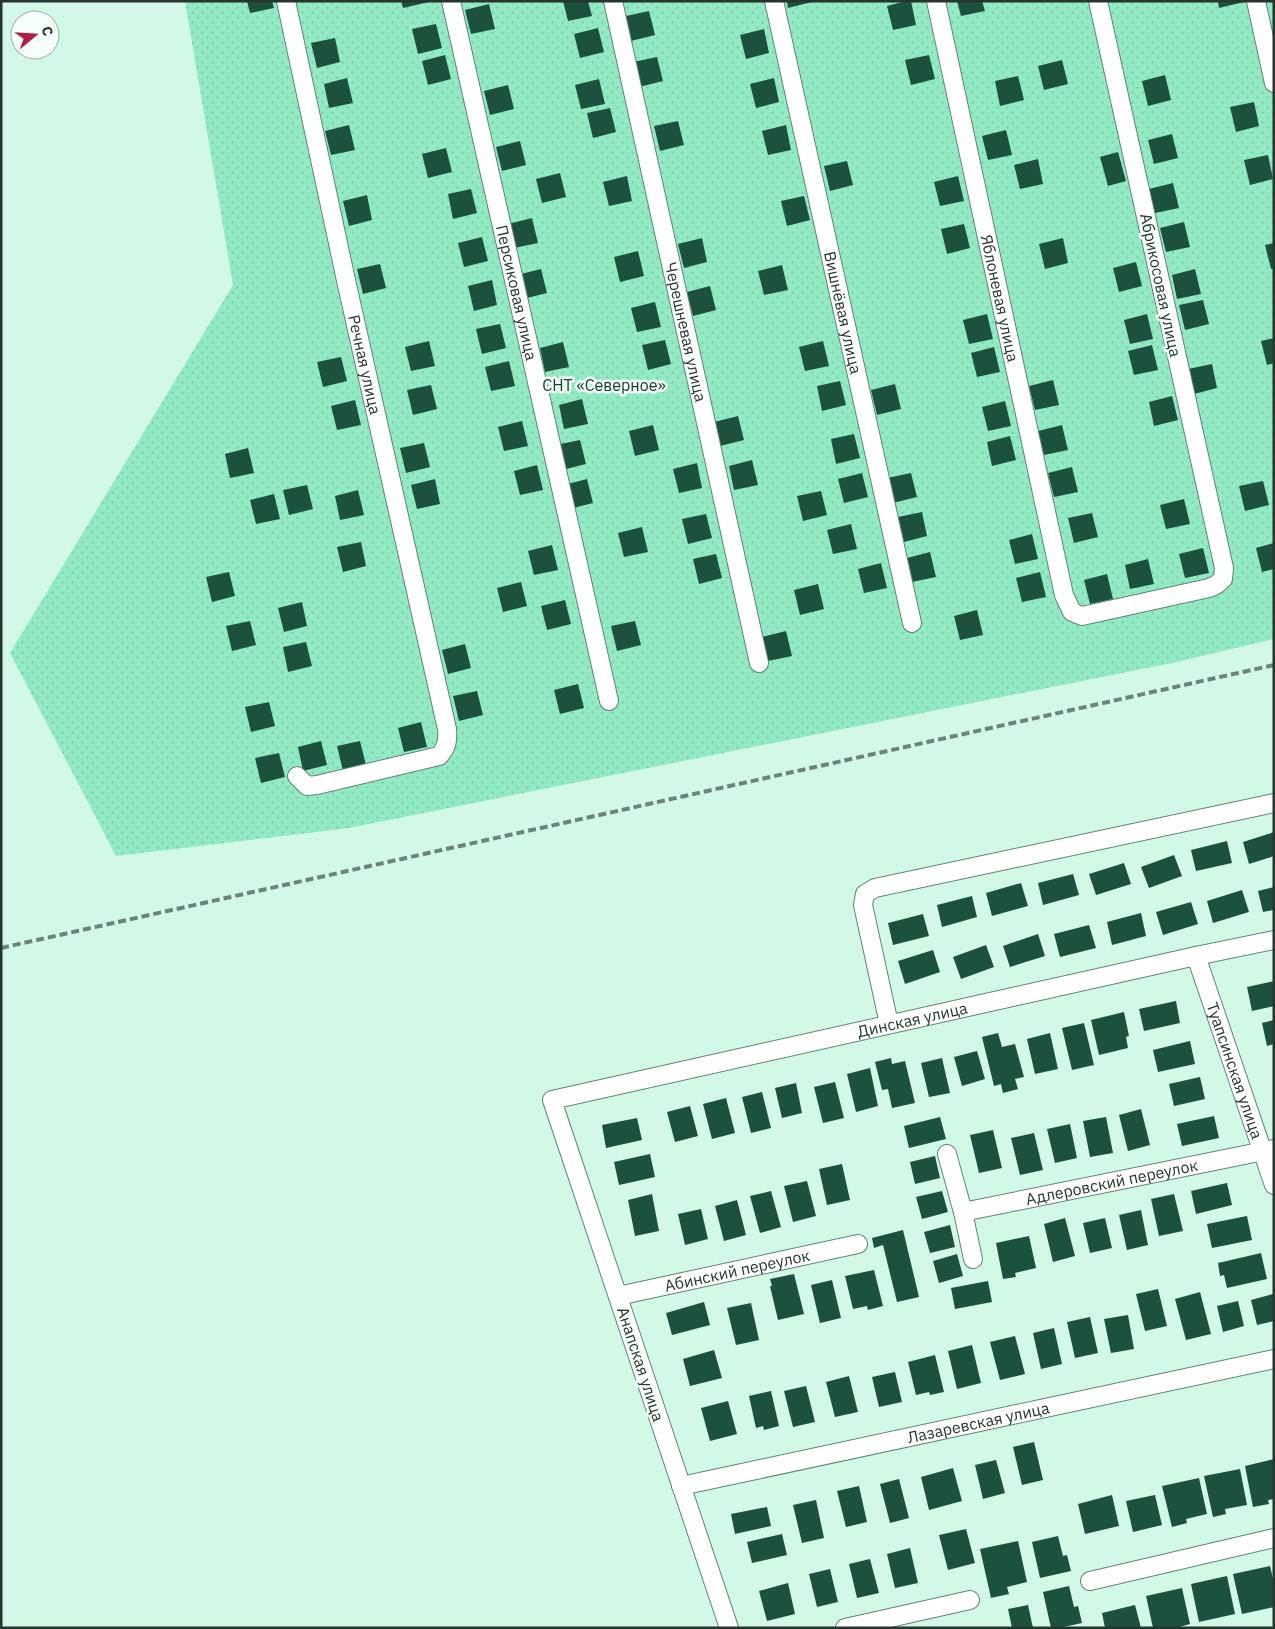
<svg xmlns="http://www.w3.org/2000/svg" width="1275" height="1629" viewBox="0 0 1275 1629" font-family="'IBM Plex Sans',sans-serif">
	<defs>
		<pattern id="garden-dots" width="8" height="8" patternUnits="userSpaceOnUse" patternTransform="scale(1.25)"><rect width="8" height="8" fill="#92eac3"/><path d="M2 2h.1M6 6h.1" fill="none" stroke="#7ec9a8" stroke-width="1.8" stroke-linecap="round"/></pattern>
	</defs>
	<rect width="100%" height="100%" fill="#d2f9e6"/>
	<path fill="url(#garden-dots)" d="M185 1H1274V639L1172 663 349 828 116 856 10 653 233 285Z"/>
	<path fill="#1c523d" d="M247 1H272L274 8 250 13Z
		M401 1H429V2L403 8Z
		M563 1H588L592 16 568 21Z
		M787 1H812V2L788 8Z
		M906 1H911L916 25 893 30 887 6Z
		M957 1H982L985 11 961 16Z
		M1218 1H1244V2L1219 8Z
		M489 4 495 29 471 34 465 10Z
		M649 11 655 35 631 41 626 16Z
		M436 24 442 48 418 54 412 29Z
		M598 28 604 52 580 58 574 34Z
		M764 29 769 53 746 59 740 35Z
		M335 38 340 62 317 68 311 43Z
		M445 55 451 79 428 85 422 61Z
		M929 55 935 79 911 85 905 60Z
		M657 57 663 81 639 87 633 62Z
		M1062 60 1068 84 1044 90 1038 66Z
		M1165 75 1171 100 1148 106 1142 81Z
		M1018 76 1024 100 1000 106 995 81Z
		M347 78 353 103 329 108 324 84Z
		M774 78 779 102 756 108 750 84Z
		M599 79 605 104 581 109 575 85Z
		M508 85 514 109 490 115 484 91Z
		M1254 102 1259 126 1236 132 1230 107Z
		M610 108 616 132 593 138 587 113Z
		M678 121 684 145 660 151 654 126Z
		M349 125 355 150 331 155 325 131Z
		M786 125 791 150 768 155 762 131Z
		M1006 130 1012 155 988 160 982 136Z
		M1172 134 1178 158 1154 164 1148 140Z
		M520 141 526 165 502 171 496 147Z
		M446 148 452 172 428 178 422 154Z
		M1118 152 1126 181 1108 186 1100 157Z
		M1268 155 1273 179 1250 185 1244 160Z
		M1038 159 1043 184 1020 189 1014 165Z
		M847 161 853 185 830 191 824 166Z
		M560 173 566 197 542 203 536 179Z
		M627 176 632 201 609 206 603 182Z
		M958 176 964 201 940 206 934 182Z
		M1173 183 1179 208 1155 213 1149 189Z
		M471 189 477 213 453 219 448 194Z
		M367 195 372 220 349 226 343 201Z
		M804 196 810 220 787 226 781 201Z
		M532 218 538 243 514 248 508 224Z
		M1184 222 1190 247 1166 252 1160 228Z
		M964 224 970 248 947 254 941 229Z
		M482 237 488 261 464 267 458 243Z
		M702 238 707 262 684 268 678 244Z
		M1063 238 1068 263 1045 269 1039 244Z
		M1274 243V269H1271L1265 245Z
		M638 251 644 276 620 282 614 257Z
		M1136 262 1142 286 1119 292 1113 268Z
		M380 264 386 288 363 294 357 269Z
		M782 265 788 290 764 295 758 271Z
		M541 269 547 293 523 299 517 275Z
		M1195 269 1201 294 1177 299 1172 275Z
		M492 280 497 305 474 311 468 286Z
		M710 286 716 310 693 316 687 292Z
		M1203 300 1209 324 1185 330 1179 305Z
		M655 302 661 327 637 332 631 308Z
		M987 314 993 339 969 344 963 320Z
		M1147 314 1153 339 1130 344 1124 320Z
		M500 324 506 348 482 354 476 329Z
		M1274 338V363L1267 365 1261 341Z
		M665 340 671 364 648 370 642 345Z
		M429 341 435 366 411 371 405 347Z
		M823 341 829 366 805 371 799 347Z
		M563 342 569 367 545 372 540 348Z
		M1152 345 1158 370 1134 375 1128 351Z
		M994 347 1000 372 977 377 971 353Z
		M341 357 347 381 323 387 317 362Z
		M509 361 515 386 491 391 485 367Z
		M1212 364 1217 388 1194 394 1188 369Z
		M1053 380 1059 405 1035 410 1029 386Z
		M840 381 846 405 822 411 817 386Z
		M895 384 901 409 877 415 871 390Z
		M431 385 437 409 413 415 407 390Z
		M1172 396 1178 420 1154 426 1149 402Z
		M582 399 588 424 564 429 559 405Z
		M355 400 361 425 337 430 331 406Z
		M1005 401 1011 426 988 431 982 407Z
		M738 416 744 440 720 446 714 422Z
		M522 421 528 446 504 451 498 427Z
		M653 425 659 450 635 456 629 431Z
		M1062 425 1068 450 1044 455 1038 431Z
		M854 434 860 458 836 464 831 439Z
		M1010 436 1016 460 992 466 987 442Z
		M580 440 586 464 562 470 556 445Z
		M424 443 430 467 406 473 400 448Z
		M248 448 254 473 230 478 225 454Z
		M752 460 758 485 734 490 729 466Z
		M697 463 702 488 679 493 673 469Z
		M537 465 543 490 520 495 514 471Z
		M1072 467 1078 492 1054 497 1048 473Z
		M862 473 868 497 844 503 838 479Z
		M911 473 917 497 893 503 887 478Z
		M435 479 440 504 417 509 411 485Z
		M587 479 593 503 569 509 564 485Z
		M1263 481 1269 505 1245 511 1239 486Z
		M307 485 313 509 289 515 283 490Z
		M358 490 364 515 340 520 335 496Z
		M821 491 827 515 803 521 797 496Z
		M274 494 280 519 256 524 250 500Z
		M1184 499 1190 524 1166 529 1160 505Z
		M922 512 927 536 904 542 898 517Z
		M1092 513 1098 537 1074 543 1068 518Z
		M706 514 712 538 688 544 682 519Z
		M851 524 857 549 833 554 827 530Z
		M642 527 648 552 624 557 618 533Z
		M1032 534 1038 559 1015 564 1009 540Z
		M361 542 366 566 343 572 337 547Z
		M1274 543V569L1262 572 1256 548Z
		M552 545 558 570 534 575 528 551Z
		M1203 548 1209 573 1185 578 1179 554Z
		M930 552 936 577 912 582 907 558Z
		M716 554 722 578 699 584 693 559Z
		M1148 559 1154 584 1130 589 1125 565Z
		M881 563 887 588 864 593 858 569Z
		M229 572 235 596 212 602 206 577Z
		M1040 572 1046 597 1022 602 1016 578Z
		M1107 574 1113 599 1090 604 1084 580Z
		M521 582 527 606 503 612 497 588Z
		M818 584 824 609 800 615 794 590Z
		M565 600 571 624 547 630 541 606Z
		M302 602 307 626 284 632 278 608Z
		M977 610 983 635 960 640 954 616Z
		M250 621 256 645 232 651 226 626Z
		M635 621 641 645 617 651 611 626Z
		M786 631 792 656 768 661 762 637Z
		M306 642 312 666 288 672 283 647Z
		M465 644 471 668 448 674 442 650Z
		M578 684 584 708 560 714 554 690Z
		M477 691 483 715 459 721 453 696Z
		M269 702 275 726 251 732 245 707Z
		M421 722 427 747 404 752 398 728Z
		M321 741 327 765 303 771 298 747Z
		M360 741 366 765 343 771 337 746Z
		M279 753 285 777 261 783 255 758Z
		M1274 832V856L1249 864 1243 842Z
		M1227 841 1232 863 1196 871 1191 850Z
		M1174 855 1182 876 1149 888 1141 867Z
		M1124 863 1131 884 1096 895 1089 874Z
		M1073 874 1079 895 1043 905 1038 883Z
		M1021 883 1028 906 992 916 986 893Z
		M1274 887V910L1263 912 1258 891Z
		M1242 890 1249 912 1213 923 1207 901Z
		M972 896 977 917 942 927 937 905Z
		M1191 902 1198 924 1163 935 1156 912Z
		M1141 913 1146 936 1112 945 1107 922Z
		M923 914 929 936 893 945 888 923Z
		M1089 925 1096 948 1060 957 1054 934Z
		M1038 934 1045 956 1010 967 1003 946Z
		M986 945 994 967 961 979 953 957Z
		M933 950 940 972 905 984 898 961Z
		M1274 981V1006L1252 1011 1247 987Z
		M1176 1001 1180 1023 1144 1031 1139 1009Z
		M1124 1012 1129 1036 1126 1037 1128 1048 1099 1055 1091 1020Z
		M1274 1020V1044L1267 1046 1262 1023Z
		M1084 1023 1094 1065 1072 1070 1062 1028Z
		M998 1033 1002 1047 1015 1044 1024 1077 1015 1079 1018 1089 1003 1093 1001 1084 994 1086 982 1037Z
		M1050 1033 1058 1069 1035 1074 1027 1039Z
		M1190 1041 1195 1064 1158 1072 1153 1050Z
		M977 1051 985 1079 962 1086 954 1057Z
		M891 1058 892 1064 905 1061 915 1103 892 1108 888 1089 882 1090 875 1062Z
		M942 1058 950 1093 929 1097 921 1063Z
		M870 1068 878 1106 856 1112 847 1074Z
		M1200 1077 1205 1099 1174 1106 1169 1084Z
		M835 1082 844 1118 823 1123 814 1087Z
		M796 1083 802 1113 782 1118 775 1088Z
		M762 1092 771 1128 751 1133 742 1097Z
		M726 1098 735 1133 712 1139 703 1104Z
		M690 1106 698 1136 675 1142 667 1112Z
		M1141 1109 1150 1145 1128 1151 1119 1115Z
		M1214 1116 1219 1138 1182 1146 1177 1124Z
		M940 1117 946 1139 909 1148 904 1126Z
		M1106 1117 1113 1153 1090 1157 1083 1121Z
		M637 1118 642 1140 606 1148 602 1125Z
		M1070 1124 1077 1158 1055 1163 1047 1129Z
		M993 1130 1002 1168 979 1173 970 1135Z
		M1034 1133 1043 1170 1020 1175 1011 1138Z
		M650 1154 655 1177 619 1185 614 1162Z
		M935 1156 940 1178 915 1184 910 1162Z
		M842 1164 850 1200 827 1205 819 1169Z
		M807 1181 816 1216 793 1222 784 1186Z
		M1227 1183 1232 1205 1196 1214 1191 1191Z
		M771 1191 781 1227 760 1233 750 1196Z
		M942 1191 948 1212 922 1219 916 1197Z
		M652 1194 659 1231 635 1236 628 1200Z
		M1174 1194 1183 1231 1159 1236 1151 1199Z
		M737 1200 746 1235 724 1241 715 1206Z
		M701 1209 708 1239 685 1245 678 1214Z
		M1141 1210 1148 1245 1127 1250 1119 1215Z
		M1247 1216 1252 1240 1212 1248 1207 1224Z
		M1065 1218 1075 1256 1053 1262 1044 1224Z
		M1105 1218 1112 1248 1090 1253 1083 1223Z
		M950 1225 955 1247 930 1253 924 1232Z
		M903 1230 919 1297 897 1302 883 1245 874 1248 872 1238Z
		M1029 1236 1036 1268 1015 1273 1016 1277 1003 1279 996 1243Z
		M1261 1253 1267 1279 1227 1288 1224 1275 1220 1276 1218 1263Z
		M957 1254 963 1276 939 1283 933 1261Z
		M874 1270 883 1306 868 1310 867 1306 853 1309 845 1276Z
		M794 1274 804 1314 778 1320 770 1286H772L770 1279Z
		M832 1280 841 1318 820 1323 811 1285Z
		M988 1281 992 1302 955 1309 951 1288Z
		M1158 1289 1167 1326 1145 1331 1136 1294Z
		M1200 1292 1211 1334 1186 1340 1175 1299Z
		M1273 1294 1274 1321 1257 1325 1251 1300Z
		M1238 1301 1244 1326 1223 1332 1217 1306Z
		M704 1302 710 1325 672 1335 666 1313Z
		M751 1303 759 1340 736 1345 727 1308Z
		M1128 1315 1134 1349 1111 1353 1104 1319Z
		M1090 1317 1098 1353 1075 1358 1067 1322Z
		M1054 1328 1062 1364 1041 1369 1033 1333Z
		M1015 1336 1025 1374 1000 1380 990 1342Z
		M972 1345 981 1383 957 1389 948 1351Z
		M714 1350 722 1378 690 1386 683 1359Z
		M935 1355 944 1392 930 1395 929 1392 916 1395 908 1362Z
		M895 1372 902 1402 879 1407 872 1377Z
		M849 1376 858 1412 835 1417 826 1382Z
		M806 1386 815 1422 793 1427 784 1391Z
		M771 1391 779 1426 764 1430 763 1426 756 1428 749 1396Z
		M728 1401 737 1434 710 1441 701 1408Z
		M1034 1442 1043 1480 1022 1485 1013 1447Z
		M1274 1459V1499L1268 1500 1269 1504 1253 1507 1245 1466Z
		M996 1460 1005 1493 983 1499 975 1465Z
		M953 1468 962 1501 929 1510 921 1477Z
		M1240 1469 1247 1505 1225 1509 1226 1514 1213 1517 1204 1476Z
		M1199 1478 1207 1514 1186 1519 1187 1523 1172 1527 1162 1486Z
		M899 1479 909 1518 890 1523 880 1484Z
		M859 1486 867 1522 846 1527 837 1491Z
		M1112 1495 1119 1526 1085 1534 1078 1504Z
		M1155 1495 1162 1525 1133 1532 1126 1501Z
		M816 1500 824 1538 802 1543 793 1505Z
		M767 1507 771 1526 735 1534 731 1514Z
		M966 1529 975 1563 948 1570 939 1535Z
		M782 1534 787 1555 752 1563 747 1542Z
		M1058 1536 1063 1556 1067 1555 1071 1571 1040 1578 1032 1542Z
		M1018 1541 1027 1582 1007 1587 1009 1594 991 1598 980 1549Z
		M910 1548 918 1583 895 1588 887 1554Z
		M870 1559 879 1593 857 1598 849 1564Z
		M1270 1566 1274 1583V1607L1242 1614 1233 1574Z
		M830 1569 838 1602 817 1607 809 1574Z
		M1227 1576 1235 1614 1199 1622 1191 1584Z
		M788 1583 795 1614 767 1621 759 1591Z
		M1069 1586 1074 1607 1078 1606 1082 1623 1059 1628H1051L1043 1592Z
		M1182 1588 1190 1624 1176 1628H1153L1146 1596Z
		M1028 1605 1033 1628H1012L1008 1609Z
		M1135 1605 1141 1628H1105L1102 1613Z"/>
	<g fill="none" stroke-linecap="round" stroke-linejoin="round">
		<g stroke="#618574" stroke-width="20">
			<g id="minor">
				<path id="s1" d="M286 1 347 285 447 729C448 741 447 747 439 756L317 785 307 786 297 776"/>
				<path id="s2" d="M451 1 609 701"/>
				<path id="s3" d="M613 1 759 663"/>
				<path id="s4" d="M774 1 912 623"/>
				<path id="s5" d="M936 1 1064 595 1072 612 1082 616 1209 588 1216 585 1223 579 1224 568 1098 1"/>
				<path d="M1256 1 1274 83"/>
				<path id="s6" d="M1196 956 1274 1185"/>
				<path d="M889 1024 863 905 865 894 875 888 1274 803"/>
				<path id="s7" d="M947 1154 963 1212 1274 1149"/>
				<path d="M963 1212 973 1259"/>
				<path id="s8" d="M618 1296 858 1244"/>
				<path id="s9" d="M681 1486 1274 1359"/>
				<path d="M1090 1581 1274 1538"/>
				<path id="s10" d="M729 1628 552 1100 1196 956 1274 940"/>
				<path d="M845 1628 970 1600"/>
			</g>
		</g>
		<use href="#minor" stroke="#fff" stroke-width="18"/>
		<path stroke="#6b8478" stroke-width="4" stroke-dasharray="8 4" stroke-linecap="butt" d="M1 948 1274 665"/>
	</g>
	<g text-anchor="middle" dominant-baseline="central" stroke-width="5" stroke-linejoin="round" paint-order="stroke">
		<g font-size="16" fill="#26352e" stroke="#f6fefa">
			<text transform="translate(1161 285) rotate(78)">Абрикосовая улица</text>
			<text stroke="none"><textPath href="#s2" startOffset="299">Персиковая улица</textPath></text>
			<text stroke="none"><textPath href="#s5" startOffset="304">Яблоневая улица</textPath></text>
			<text stroke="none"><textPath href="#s4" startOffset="319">Вишнёвая улица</textPath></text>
			<text stroke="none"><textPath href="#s3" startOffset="339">Черешневая улица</textPath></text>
			<text stroke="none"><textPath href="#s1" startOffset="372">Речная улица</textPath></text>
			<text stroke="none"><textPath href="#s10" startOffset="926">Динская улица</textPath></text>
			<text stroke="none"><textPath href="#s6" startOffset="121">Туапсинская улица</textPath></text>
			<text stroke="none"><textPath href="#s7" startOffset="212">Адлеровский переулок</textPath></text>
			<text stroke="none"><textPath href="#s8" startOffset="122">Абинский переулок</textPath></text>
			<text transform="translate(641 1364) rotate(72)">Анапская улица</text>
			<text stroke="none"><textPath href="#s9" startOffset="304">Лазаревская улица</textPath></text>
		</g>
		<g font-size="16" fill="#14402f" stroke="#f6fefa">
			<text x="604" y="385">СНТ «Северное»</text>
		</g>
	</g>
	<rect width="1275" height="1629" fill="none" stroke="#26352e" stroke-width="5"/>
	<g transform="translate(35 35) rotate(72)"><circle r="24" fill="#f6fefa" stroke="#a3aea8"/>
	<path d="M0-4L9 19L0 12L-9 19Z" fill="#b11e42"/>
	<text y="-8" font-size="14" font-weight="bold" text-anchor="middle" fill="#26352e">С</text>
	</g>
</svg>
